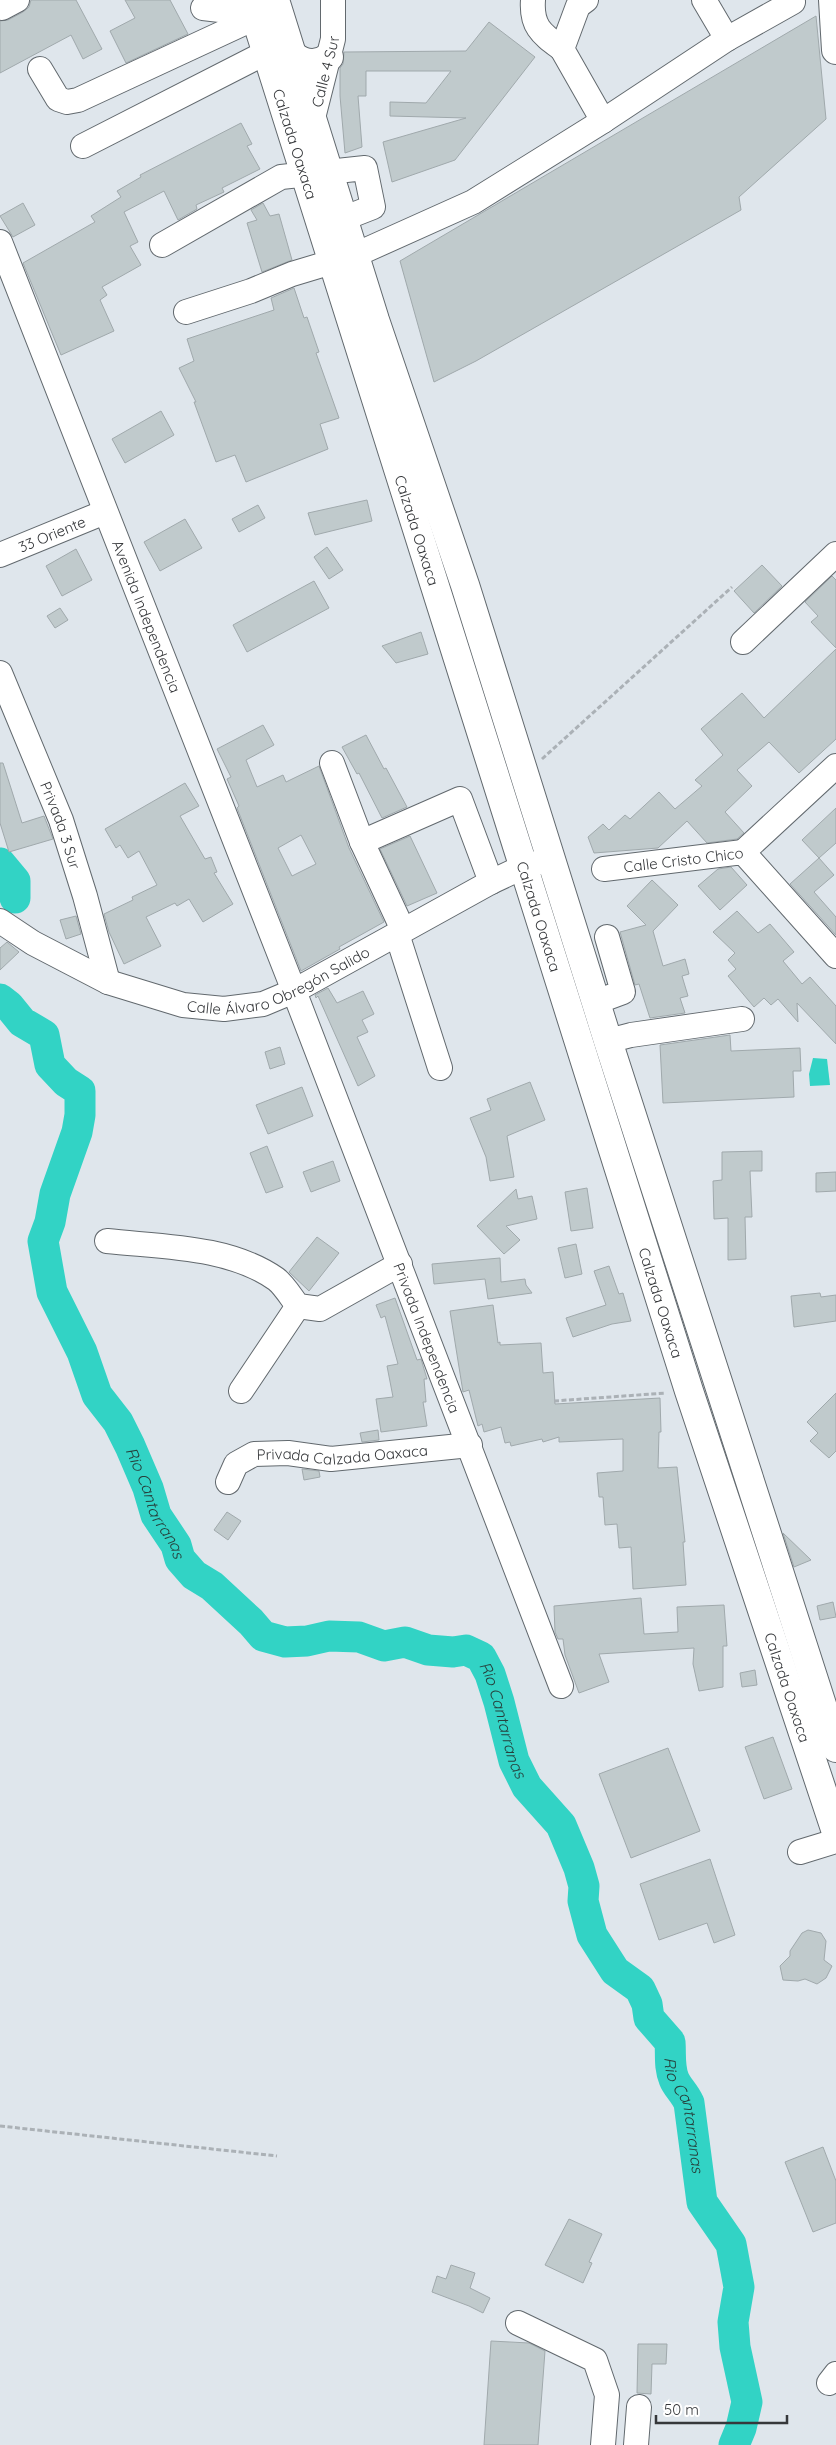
<svg xmlns="http://www.w3.org/2000/svg" width="836" height="2445" viewBox="0 0 836 2445" font-family="Quicksand,sans-serif">
	<rect width="100%" height="100%" fill="#dfe6ec"/>
	<path fill="#32d3c5" d="M813 1058 827 1059 830 1085 810 1086 809 1074Z"/>
	<g fill="none" stroke-linecap="round" stroke-linejoin="round">
		<g stroke="#32d3c5" stroke-width="31">
			<path d="M0 863 15 881V898"/>
			<path id="s1" d="M0 999 9 1006 22 1022 44 1035 50 1065 66 1082 80 1091V1115L77 1132 55 1194 50 1222 43 1241 52 1292 82 1352 97 1395 118 1422 130 1446 148 1488 156 1515 176 1545 180 1559 194 1575 212 1586 251 1622 263 1636 285 1642 307 1641 329 1636 359 1637 384 1646 405 1642 428 1650 453 1652 466 1650 481 1657 490 1674 499 1702 514 1761 527 1787 561 1825 579 1868 584 1886 583 1901 592 1935 615 1971 640 1989 647 2004 649 2018 670 2042C671 2055 669 2067 674 2079 677 2087 684 2092 689 2103L702 2202 731 2244 739 2287 733 2322 735 2347 747 2402 741 2428 734 2445"/>
		</g>
	</g>
	<path fill="#c0cacc" stroke="#a0a9ac" fill-rule="evenodd" d="M31 0H76L102 49 83 59 71 35 0 73V21L8 20 23 12 29 7Z
		M125 0H170L188 34 126 63 110 31 135 18Z
		M816 16 826 119 739 197 741 210 476 361 434 382 400 261Z
		M489 22 535 57 455 160 392 182 383 142 466 118 390 116V102L426 103 451 71H366V96H358L362 147 345 153 340 96V68L343 64 344 52 466 51Z
		M241 123 252 144 247 146 260 169 222 188 224 192 196 205 197 209 178 220 164 191 124 212 138 242 130 246 141 265 102 287 107 295 100 300 114 331 61 355 23 263 95 222 91 216 121 197 117 191 141 177 140 175Z
		M23 203 35 225 13 237 0 216Z
		M263 203 270 216 279 214 292 260 262 272 247 223 257 220 251 210Z
		M294 288 304 318 307 317 319 352 316 353 339 418 320 424 328 449 246 482 235 455 216 462 194 402H196L179 368 194 361 187 339 274 310 271 298Z
		M161 411 174 435 125 463 112 439Z
		M367 500 372 521 315 535 308 513Z
		M258 505 265 518 239 532 232 519Z
		M185 519 202 548 160 571 144 542Z
		M327 547 343 570 329 579 314 557Z
		M76 549 92 580 62 596 46 566Z
		M762 565 782 586 754 613 734 591Z
		M832 576 836 580V648L811 622 818 616 805 602Z
		M314 581 329 608 247 652 233 625Z
		M60 608 68 620 55 628 47 616Z
		M421 632 428 654 396 663 382 646Z
		M836 649V739L799 773 769 742 737 770 752 786 725 812 744 833 737 839 707 843 687 821 658 848 594 853 588 837 603 824 609 830 625 815 630 819 659 792 675 809 702 786 695 780 723 755 701 729 742 693 764 718Z
		M263 725 274 745 246 760 257 787 283 775 286 782 319 766 349 848 384 922 339 947 340 949 301 971 237 808 239 806 227 779 231 777 217 749ZM301 835 316 864 292 876 278 848Z
		M366 735 384 769 386 768 407 807 382 818 359 773 357 774 342 747Z
		M0 763H3L22 823 44 816 53 839 9 852 0 823Z
		M185 783 199 806 180 816 205 859 211 857 217 872 214 873 233 904 203 922 189 899 177 906 175 903 146 917 161 946 124 964 109 932 104 914 133 900 132 897 157 885 139 851 128 858 120 845 116 848 105 829Z
		M836 808V843L819 858 802 840Z
		M410 836 437 893 407 906 380 849Z
		M819 858 834 875 814 892 836 917V935L790 884Z
		M731 867 747 885 720 910 698 886 718 869Z
		M652 880 678 905 653 931 663 966 685 959 689 974 682 976 688 996 680 998 685 1013 650 1018 639 984 635 985 620 932 646 925 627 906Z
		M737 911 758 933 770 924 794 952 783 961 802 984 810 977 836 1006V1044L797 1003 798 1022 778 999 771 1005 764 998 754 1007 728 976 736 969 728 960 735 953 713 932Z
		M76 916 81 934 66 939 60 920Z
		M7 942 19 952 0 970V948Z
		M328 988 337 1003 363 991 374 1014 362 1020 368 1032 357 1037 375 1076 358 1086 318 996 316 998 315 995Z
		M730 1035 731 1051 800 1048 801 1071H793L794 1097 663 1103 660 1045Z
		M280 1047 285 1064 270 1069 265 1052Z
		M530 1082 545 1120 507 1136 514 1177 490 1181 486 1157 470 1118 491 1110 487 1099Z
		M302 1087 313 1116 268 1134 256 1105Z
		M267 1146 283 1187 266 1193 250 1153Z
		M762 1151V1171H750L752 1217H745L746 1259 728 1260V1218L714 1219 713 1181 722 1180V1152Z
		M333 1161 340 1181 311 1192 303 1172Z
		M836 1172V1191L816 1192V1173Z
		M587 1188 593 1228 571 1231 565 1192Z
		M516 1189 518 1199 532 1196 537 1219 506 1226 520 1240 504 1254 477 1226Z
		M317 1237 339 1253 309 1291 289 1272Z
		M576 1244 582 1274 565 1278 558 1248Z
		M500 1258 501 1282 525 1279 526 1285 532 1293 488 1299 485 1279 434 1284 432 1264Z
		M609 1266 619 1294 623 1293 631 1321 612 1324 573 1337 566 1318 606 1305 594 1271Z
		M820 1293 821 1297 836 1295V1321L794 1327 791 1296Z
		M395 1298 417 1360 421 1359 427 1379H424L426 1402H423L427 1426 381 1432 376 1399 393 1397 387 1366 398 1364 385 1316 381 1318 376 1305Z
		M493 1305 498 1343 500 1342V1345L541 1343 543 1373 553 1372 555 1404 660 1398 661 1432H659L658 1468 677 1467 685 1542H683L686 1585 633 1589 631 1547 619 1548 617 1524 605 1525 603 1497H599L597 1473 623 1471V1439L559 1442V1437L543 1442 542 1439 511 1446 510 1442 505 1443 501 1427 484 1432 482 1424 478 1426 469 1390 463 1392 450 1311Z
		M836 1393V1451L829 1458 810 1441 818 1433 807 1422Z
		M378 1430 379 1440 362 1442 360 1433Z
		M302 1469 319 1471 320 1477 304 1480Z
		M227 1512 241 1521 228 1540 214 1530Z
		M783 1533 811 1560 794 1567Z
		M641 1598 644 1634 678 1632 677 1607 724 1605 727 1646H723V1687L699 1691 693 1664 694 1648 599 1654 609 1682 579 1693 565 1655 563 1639H558L555 1632 554 1606Z
		M833 1602 836 1617 820 1620 817 1606Z
		M755 1670 757 1685 742 1687 740 1673Z
		M773 1737 792 1789 764 1799 745 1747Z
		M668 1748 700 1831 631 1858 599 1774Z
		M710 1859 735 1935 714 1943 707 1923 659 1940 640 1884Z
		M808 1930 821 1933 826 1941 824 1960 832 1966 826 1978 817 1984 805 1979 798 1981 783 1980 780 1966 790 1956V1951L802 1933Z
		M823 2147 836 2181V2223L813 2232 785 2162Z
		M569 2219 602 2234 589 2262 592 2263 583 2283 545 2265Z
		M451 2265 475 2273 470 2288 490 2298 483 2313 469 2306 432 2292 437 2276 446 2279Z
		M491 2341 529 2343 545 2351 538 2445H484Z
		M638 2344H667L666 2364H652L651 2394 637 2393Z"/>
	<g fill="none" stroke-linecap="round" stroke-linejoin="round">
		<g stroke="#62696e" stroke-width="26">
			<g id="minor">
				<path d="M533 0C531 27 542 34 562 49"/>
				<path d="M586 0 578 6 562 49 603 121"/>
				<path d="M704 0 727 39"/>
				<path d="M2 8 17 0"/>
				<path d="M203 8 254 14"/>
				<path d="M40 69 58 99 67 102 78 100 255 18"/>
				<path id="s2" d="M304 122 313 118 333 39V0"/>
				<path d="M83 146 267 52"/>
				<path id="s3" d="M0 242 294 991 561 1686"/>
				<path d="M162 245 281 177 365 168 373 207 327 225"/>
				<path d="M186 312 251 291 292 274 355 255 473 202 603 121 727 39 793 2"/>
				<path id="s4" d="M0 555 105 512"/>
				<path d="M743 642 836 554"/>
				<path id="s5" d="M0 673 61 820 85 896 108 982"/>
				<path d="M332 763 362 842 403 930"/>
				<path d="M362 842 460 799 491 882"/>
				<path d="M743 852 836 766"/>
				<path id="s6" d="M604 869 743 852 836 956"/>
				<path id="s7" d="M0 921 33 943 108 982 183 1005 224 1009 263 1004 294 991 491 882 525 866 552 859"/>
				<path d="M397 934 440 1068"/>
				<path d="M596 1002 623 992 607 937"/>
				<path d="M608 1041 631 1035 742 1019"/>
				<path d="M107 1241C162 1247 229 1246 276 1279 284 1285 291 1297 298 1306L320 1309 400 1264"/>
				<path d="M241 1391 298 1306"/>
				<path id="s8" d="M228 1482 236 1464 254 1454 288 1453 331 1459 470 1445"/>
				<path d="M800 1852 836 1841"/>
				<path d="M518 2323 595 2360 607 2395 603 2445"/>
				<path d="M829 2383 836 2374"/>
				<path d="M636 2445 639 2407"/>
			</g>
		</g>
		<g stroke="#62696e" stroke-width="30">
			<g id="major">
				<path id="s9" d="M250 0 689 1391 836 1832"/>
				<path d="M275 0 375 320 465 585 608 1041 836 1748"/>
				<path d="M833 0 836 50"/>
				<path d="M293 55C304 65 317 66 329 57"/>
			</g>
		</g>
		<path stroke="#abb1b6" stroke-width="3" stroke-dasharray="5 2.5" stroke-linecap="butt" d="M542 759 732 587
			M554 1401 666 1393
			M0 2126 277 2156"/>
		<use href="#minor" stroke="#fff" stroke-width="24"/>
		<use href="#major" stroke="#fff" stroke-width="28"/>
	</g>
	<g text-anchor="middle" dominant-baseline="central" stroke-width="4" stroke-linejoin="round" paint-order="stroke">
		<g font-size="15" fill="#36383b" stroke="#fff">
			<text stroke="none"><textPath href="#s2" startOffset="58">Calle 4 Sur</textPath></text>
			<text stroke="none"><textPath href="#s9" startOffset="151">Calzada Oaxaca</textPath></text>
			<text stroke="none"><textPath href="#s9" startOffset="556">Calzada Oaxaca</textPath></text>
			<text stroke="none"><textPath href="#s4" startOffset="56">33 Oriente</textPath></text>
			<text stroke="none"><textPath href="#s3" startOffset="402">Avenida Independencia</textPath></text>
			<text stroke="none"><textPath href="#s5" startOffset="164">Privada 3 Sur</textPath></text>
			<text stroke="none"><textPath href="#s6" startOffset="80">Calle Cristo Chico</textPath></text>
			<text stroke="none"><textPath href="#s9" startOffset="961">Calzada Oaxaca</textPath></text>
			<text stroke="none"><textPath href="#s7" startOffset="304">Calle Álvaro Obregón Salido</textPath></text>
			<text stroke="none"><textPath href="#s9" startOffset="1366">Calzada Oaxaca</textPath></text>
			<text stroke="none"><textPath href="#s3" startOffset="1176">Privada Independencia</textPath></text>
			<text stroke="none"><textPath href="#s8" startOffset="129">Privada Calzada Oaxaca</textPath></text>
			<text stroke="none"><textPath href="#s9" startOffset="1771">Calzada Oaxaca</textPath></text>
		</g>
		<g font-size="16" font-style="italic" fill="#26403c" stroke="#fff">
			<text stroke="none"><textPath href="#s1" startOffset="572">Rio Cantarranas</textPath></text>
			<text stroke="none"><textPath href="#s1" startOffset="1039">Rio Cantarranas</textPath></text>
			<text stroke="none"><textPath href="#s1" startOffset="1489">Rio Cantarranas</textPath></text>
		</g>
	</g>
	<path d="M656 2415v8h131v-8" fill="none" stroke="#36383b" stroke-width="2.5"/>
	<text x="664" y="2415" font-size="15" fill="#36383b" stroke="#ffffff" stroke-width="4" paint-order="stroke">50 m</text>
</svg>
